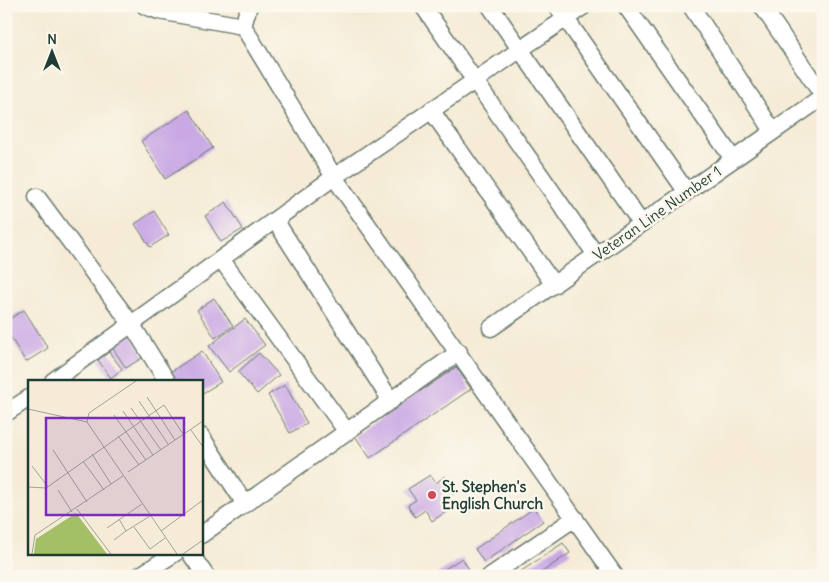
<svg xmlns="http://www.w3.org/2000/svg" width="829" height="582" viewBox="0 0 829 582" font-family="Delius,sans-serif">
	<rect width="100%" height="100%" fill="#fbf7ec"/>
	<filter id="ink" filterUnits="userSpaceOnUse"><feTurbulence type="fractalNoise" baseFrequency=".02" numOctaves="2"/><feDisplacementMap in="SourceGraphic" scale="10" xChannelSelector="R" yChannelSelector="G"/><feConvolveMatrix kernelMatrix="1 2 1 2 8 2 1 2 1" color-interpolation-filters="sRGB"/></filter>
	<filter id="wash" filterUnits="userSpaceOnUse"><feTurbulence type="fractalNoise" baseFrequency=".0096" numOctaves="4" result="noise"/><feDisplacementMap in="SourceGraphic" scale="20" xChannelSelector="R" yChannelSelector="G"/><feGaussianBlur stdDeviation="1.12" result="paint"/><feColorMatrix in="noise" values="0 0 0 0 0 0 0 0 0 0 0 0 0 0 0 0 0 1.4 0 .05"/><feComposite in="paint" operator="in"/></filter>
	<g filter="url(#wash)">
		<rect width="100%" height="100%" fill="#f5ebd6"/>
		<g id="blocks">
			<path fill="#c9a8e4" d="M189 110 213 148 165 179 141 141Z
				M226 202 243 229 221 242 205 216Z
				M154 211 169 235 150 247 135 224Z
				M214 298 233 326 215 338 197 310Z
				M24 310 48 348 26 362 6 330V321Z
				M245 319 265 345 229 372 209 346Z
				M130 332 145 356 126 368 110 344Z
				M202 351 221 382 201 394V381H174L169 373Z
				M109 352 122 369 111 378 98 360Z
				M259 353 279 375 257 394 238 372Z
				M456 367 471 389 370 458 355 436Z
				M285 385 307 423 290 433 268 395Z
				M430 475 436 483 445 476 456 492 446 499 452 508 432 521 425 510 415 517 408 505 416 500 408 489Z
				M534 508 543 521 484 562 475 549Z
				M563 543 570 553 536 576H514Z
				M462 558 473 576H434Z"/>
		</g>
	</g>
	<g filter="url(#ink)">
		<use href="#blocks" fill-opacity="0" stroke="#6a7a6d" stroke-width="1"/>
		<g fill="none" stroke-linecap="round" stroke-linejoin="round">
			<g stroke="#6a7a6d" stroke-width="19">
				<path id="minor" d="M145 6 159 11 243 26
					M249 6 243 26 334 177 615 576
					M423 6 596 255
					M490 6 641 223
					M557 6 686 191
					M626 6 733 159
					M691 6 773 131
					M762 6 823 96
					M431 110 554 285
					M37 197 132 325 167 381
					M275 220 391 401
					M221 259 347 432
					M491 328 823 97
					M53 381 334 177 584 6
					M6 413 29 398
					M201 436 245 504
					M201 535 459 352
					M190 553 206 576
					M139 576 175 553
					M490 576 575 518"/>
			</g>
			<use href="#minor" stroke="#fff" stroke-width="16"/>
		</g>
	</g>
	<circle fill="#d1495b" stroke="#fbf7ec" stroke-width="2" cx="432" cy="495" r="5"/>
	<g text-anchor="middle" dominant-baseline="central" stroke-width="5" stroke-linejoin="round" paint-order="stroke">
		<g font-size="15" fill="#1f3d34" stroke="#fbf7ec">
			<text transform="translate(657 213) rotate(-35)">Veteran Line Number 1</text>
		</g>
		<g font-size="15" font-weight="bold" fill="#1f3d34" stroke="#fbf7ec" text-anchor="start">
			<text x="442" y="486">St. Stephen's<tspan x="442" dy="17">English Church</tspan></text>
		</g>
	</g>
	<g transform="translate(28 380)">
		<rect width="175" height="175" fill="#f5ebd6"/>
		<path d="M48 133 79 174H6L8 159Z" fill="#a4c067"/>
		<path fill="none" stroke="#9fa595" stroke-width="1" d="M108 1 61 33 59 42 149 174M119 17 147 60M111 21 140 64M103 28 133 70M0 29 59 42M95 31 125 75M86 35 118 80M163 50 175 67M90 56 111 85M25 70 59 122M64 74 83 104M55 81 76 110M4 86 20 107M100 92 175 41M0 107 18 108 136 25 155 54M30 110 44 132M49 129 83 174M91 139 98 151 122 136M106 147 122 169 137 158M79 148 114 124M133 151 175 120M86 160 98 151M4 174 7 155 95 96M155 174 175 160"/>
		<path fill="#7b2cbf" fill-opacity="0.15" stroke="#7b2cbf" stroke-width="2.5" d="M18 38H156V135H18Z"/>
		<rect width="175" height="175" fill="none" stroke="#1f3d34" stroke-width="2.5"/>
	</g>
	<rect width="829" height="582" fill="none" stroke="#fbf7ec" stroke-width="25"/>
	<g transform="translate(52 52)" stroke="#fbf7ec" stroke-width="4" paint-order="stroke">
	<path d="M0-4L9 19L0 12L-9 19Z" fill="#1f3d34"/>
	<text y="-8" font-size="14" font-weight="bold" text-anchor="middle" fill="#1f3d34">N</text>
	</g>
</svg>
